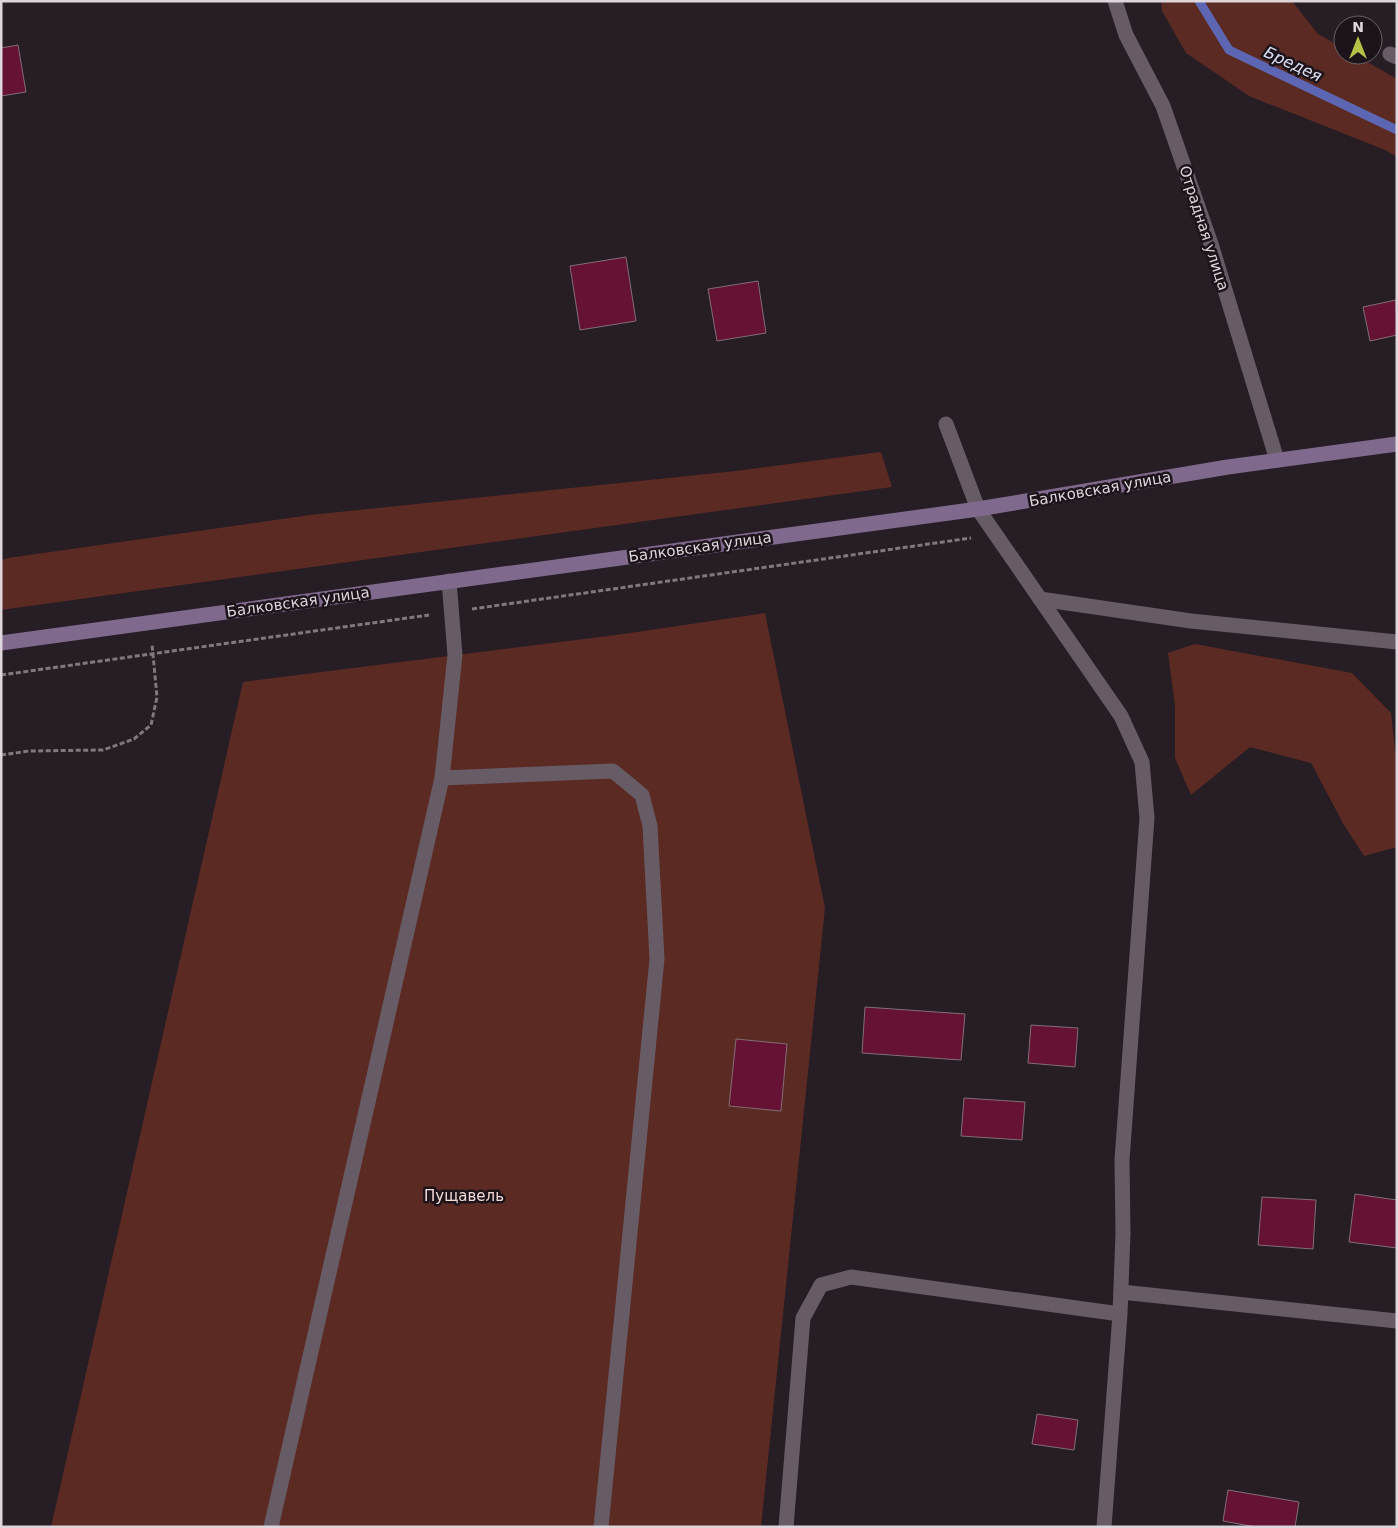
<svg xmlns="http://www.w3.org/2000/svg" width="1398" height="1528" viewBox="0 0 1398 1528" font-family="'DejaVu Sans',sans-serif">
	<rect width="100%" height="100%" fill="#271d25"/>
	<path fill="#5b2a23" d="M1161 1H1292L1318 34 1343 48V55H1355L1397 79V157L1385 150 1249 96 1186 53 1162 11Z
		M881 452 892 487 1 610V560L8 558 310 515 736 471Z
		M765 613 825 908 761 1527H51L243 682 616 635Z
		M1195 644 1352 673 1391 713 1397 766V847L1364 856 1344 825 1311 763 1250 747 1191 795 1175 758V706L1168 653Z"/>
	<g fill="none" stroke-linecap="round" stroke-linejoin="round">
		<path stroke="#5c66b2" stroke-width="9" d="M1199 1 1229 50 1397 130"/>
	</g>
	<path fill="#651235" stroke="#806f74" d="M18 45 26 92 1 96V48Z
		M626 257 636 321 580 330 570 266Z
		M758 281 766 333 717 341 708 289Z
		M1396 300 1397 335 1370 341 1363 307Z
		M865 1007 965 1014 961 1060 862 1053Z
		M1031 1025 1078 1028 1075 1067 1028 1063Z
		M736 1039 787 1044 781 1111 729 1106Z
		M964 1098 1025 1102 1022 1140 961 1136Z
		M1355 1194 1397 1200V1248L1349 1242Z
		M1262 1197 1316 1200 1313 1249 1258 1245Z
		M1037 1414 1078 1420 1074 1450 1032 1444Z
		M1228 1490 1299 1502 1295 1527H1256L1223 1521Z"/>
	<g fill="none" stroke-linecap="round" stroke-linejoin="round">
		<path stroke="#80787f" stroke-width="3" stroke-dasharray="5 2.5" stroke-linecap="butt" d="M472 609 971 538
			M1 675 429 615
			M1 755 29 751 103 750 134 739 151 725 157 697 152 644"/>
		<path stroke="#675c65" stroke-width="15" d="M946 424 978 509
			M1040 599 1191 621 1397 642
			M442 778 613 771 642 795 650 826 657 959 601 1527
			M1121 1292 1397 1321"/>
		<path stroke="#675c65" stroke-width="15" d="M1115 1 1126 35 1163 106 1211 244 1277 460
			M1390 54 1397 57
			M978 509 1121 716 1142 762 1147 818 1122 1160 1123 1233 1120 1314 1104 1527
			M271 1527 442 778 455 655 449 581
			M786 1527 803 1318 821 1285 851 1277 1120 1314"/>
		<path stroke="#7f6a8e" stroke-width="15" d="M1 643 978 509 1228 467 1397 444"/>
	</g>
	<g text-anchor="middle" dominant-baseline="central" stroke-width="5" stroke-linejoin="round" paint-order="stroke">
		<g font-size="15" fill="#ddd6dc" stroke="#1d131b">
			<text transform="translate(1204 228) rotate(72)">Отрадная улица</text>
			<text transform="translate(1100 489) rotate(-10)">Балковская улица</text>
			<text transform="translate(700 547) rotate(-8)">Балковская улица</text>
			<text transform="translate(298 602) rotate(-8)">Балковская улица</text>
		</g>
		<g font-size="15" fill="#f4dad6" stroke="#1d131b">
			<text x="464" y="1196">Пущавель</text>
		</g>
		<g font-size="16" font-style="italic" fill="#dbe0f5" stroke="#1d131b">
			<text transform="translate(1293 64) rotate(25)">Бредея</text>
		</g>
	</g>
	<rect width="1398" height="1528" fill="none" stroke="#ddd6dc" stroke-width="5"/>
	<g transform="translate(1358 40)"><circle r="24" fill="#1d131b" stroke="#6a6168"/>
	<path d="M0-4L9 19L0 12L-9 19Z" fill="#b7c148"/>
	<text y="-8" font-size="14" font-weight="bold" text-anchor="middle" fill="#ddd6dc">N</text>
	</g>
</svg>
